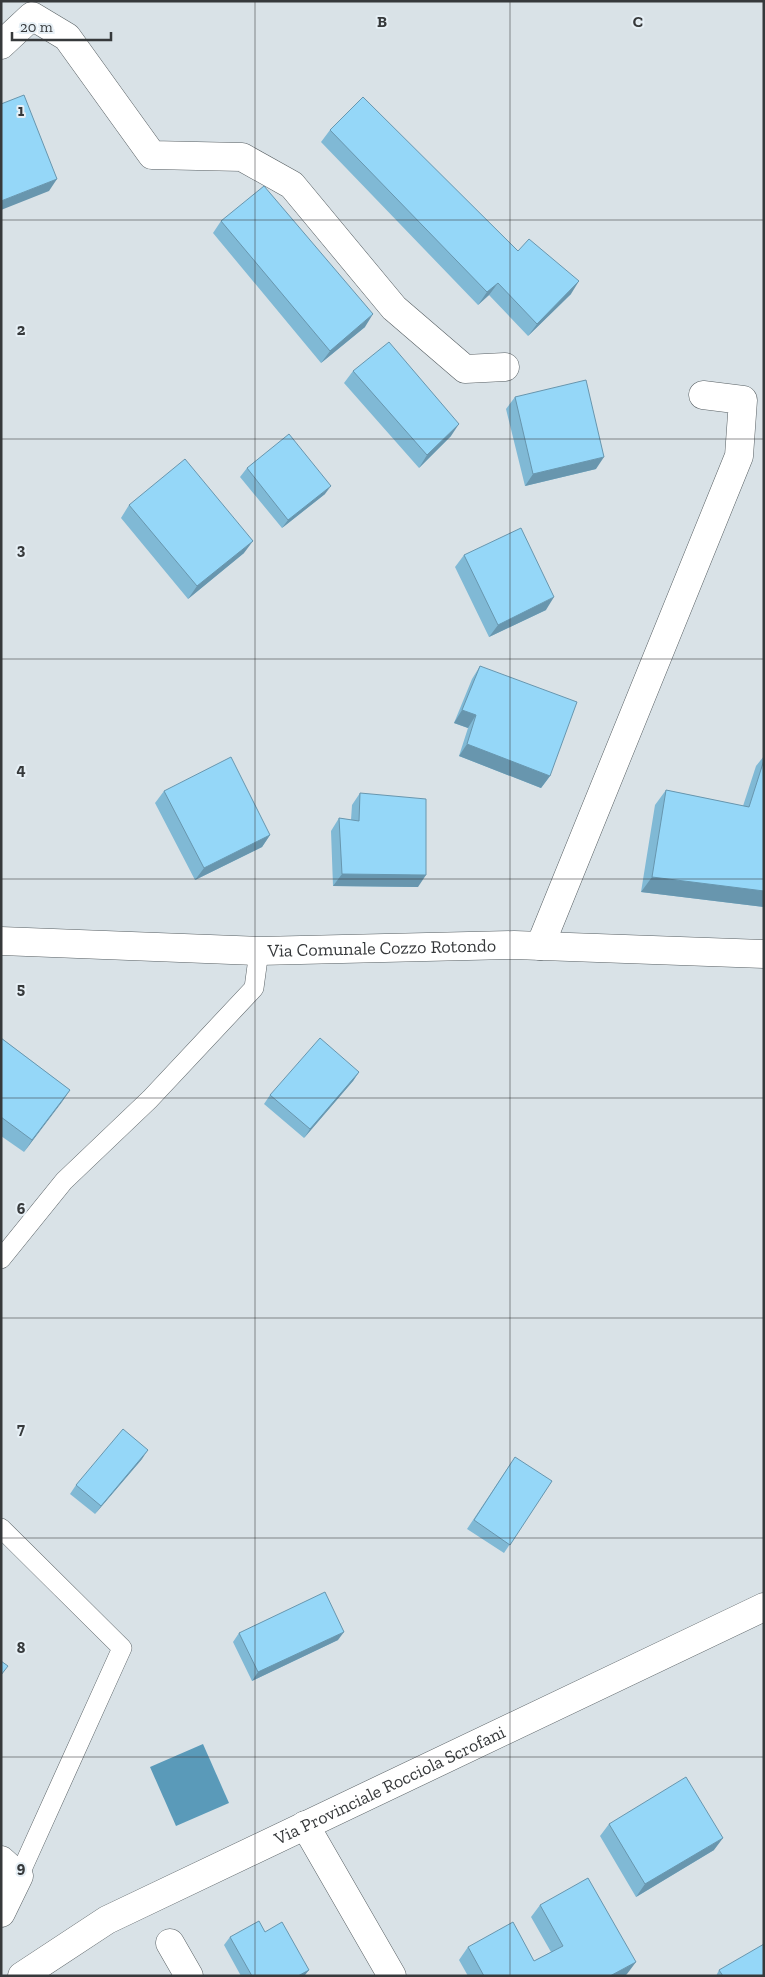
<svg xmlns="http://www.w3.org/2000/svg" width="765" height="1977" viewBox="0 0 765 1977" font-family="'Zilla Slab',serif">
	<rect width="100%" height="100%" fill="#d9e2e7"/>
	<path fill="#5a9ab9" d="M203 1744 229 1803 176 1826 150 1767Z"/>
	<g fill="none" stroke-linecap="round" stroke-linejoin="round">
		<g stroke="#575f63" stroke-width="20">
			<path id="lane" d="M1 1259 64 1181 150 1099 254 988 259 951
				M1 1528 122 1648 19 1876"/>
		</g>
		<g stroke="#575f63" stroke-width="29">
			<g id="street">
				<path d="M1 45 32 16 67 37 152 155 242 157 292 185 394 308 465 369 505 367"/>
				<path id="s1" d="M1 941 259 951 514 945 764 954"/>
				<path d="M540 946 739 456 743 400 703 395"/>
				<path d="M305 1825 392 1976"/>
				<path d="M1 1860 19 1876 1 1913"/>
				<path d="M170 1943 189 1976"/>
			</g>
		</g>
		<g stroke="#575f63" stroke-width="29">
			<g id="secondary">
				<path id="s2" d="M22 1976 107 1920 764 1607"/>
			</g>
		</g>
		<use href="#lane" stroke="#fff" stroke-width="19"/>
		<use href="#street" stroke="#fff" stroke-width="28"/>
		<use href="#secondary" stroke="#fff" stroke-width="28"/>
	</g>
	<path fill="#80b9d5" d="M330 130 518 251 571 294 528 336 489 295 478 305 321 142Z
		M221 221 365 327 321 363 213 233Z
		M353 371 451 436 419 468 344 383Z
		M515 397 596 469 525 486 506 409Z
		M247 468 325 494 282 528 240 477Z
		M129 505 244 553 188 599 121 518Z
		M464 555 546 610 489 637 455 567Z
		M480 666 550 776 541 788 459 756 468 728 454 723 472 679Z
		M764 756V907L641 892 655 805 666 790 743 806 756 766Z
		M164 791 270 835 262 847 195 880 155 803Z
		M360 793 418 887 333 886 331 831 339 818 351 820 352 805Z
		M1 1038 70 1090 24 1152 1 1136Z
		M359 1072 353 1081 304 1138 264 1104 270 1095Z
		M142 1459 95 1514 70 1494 76 1485Z
		M509 1466 552 1481 504 1553 467 1529Z
		M239 1633 338 1640 252 1681 233 1642Z
		M609 1824 714 1850 636 1897 600 1836Z
		M540 1905 627 1974 624 1976H468L459 1960 468 1947 534 1961 551 1952 531 1917Z
		M265 1932 309 1970 304 1976H241L224 1945 230 1937Z
		M719 1970 764 1976H716Z"/>
	<path fill="#6896ae" d="M57 179 49 191 1 210V201Z
		M579 281 571 294 528 336 537 324Z
		M498 283 489 295 478 305 487 292Z
		M373 314 365 327 321 363 330 351Z
		M459 424 451 436 419 468 427 455Z
		M604 457 596 469 525 486 533 474Z
		M331 486 325 494 282 528 288 520Z
		M253 541 244 553 188 599 197 586Z
		M554 597 546 610 489 637 498 625Z
		M462 710 476 715 468 728 454 723Z
		M467 744 550 776 541 788 459 756Z
		M270 835 262 847 195 880 204 868Z
		M342 874 426 875 418 887 333 886Z
		M652 877 764 891V907L641 892Z
		M359 1072 353 1081 304 1138 310 1129Z
		M70 1090 62 1102 24 1152 32 1140Z
		M148 1450 142 1459 95 1514 101 1506Z
		M344 1632 338 1640 252 1681 258 1672Z
		M723 1838 714 1850 636 1897 645 1884Z
		M636 1962 627 1974 624 1976H610Z
		M309 1970 304 1976H298Z"/>
	<path fill="#95d7f8" stroke="#6896ae" d="M24 95 57 179 1 201V104Z
		M363 97 518 251 529 239 579 281 537 324 498 283 487 292 330 130Z
		M264 186 373 314 330 351 221 221Z
		M389 342 459 424 427 455 353 371Z
		M586 380 604 457 533 474 515 397Z
		M289 434 331 486 288 520 247 468Z
		M185 459 253 541 197 586 129 505Z
		M521 528 554 597 498 625 464 555Z
		M480 666 577 702 550 776 467 744 476 715 462 710Z
		M231 757 270 835 204 868 164 791Z
		M764 760V891L652 877 666 790 749 807Z
		M360 793 426 799V875L342 874 339 818 359 821Z
		M1 1038 70 1090 32 1140 1 1117Z
		M320 1038 359 1072 310 1129 270 1095Z
		M123 1429 148 1450 101 1506 76 1485Z
		M515 1457 552 1481 510 1545 474 1520Z
		M325 1592 344 1632 258 1672 239 1633Z
		M1 1661 8 1666 1 1675Z
		M686 1777 723 1838 645 1884 609 1824Z
		M588 1878 636 1962 610 1976H484L468 1947 513 1922 534 1961 563 1946 540 1905Z
		M259 1921 265 1932 282 1922 309 1970 298 1976H252L230 1937Z
		M764 1944V1976H723L719 1970Z"/>
	<path fill="none" stroke="#36393b" stroke-width="1" stroke-opacity="0.55" d="M255 1V1976M510 1V1976M1 220H764M1 439H764M1 659H764M1 879H764M1 1098H764M1 1318H764M1 1538H764M1 1757H764"/>
	<g text-anchor="middle" dominant-baseline="central" stroke-width="4" stroke-linejoin="round" paint-order="stroke">
		<g font-size="18" fill="#36393b" stroke="#e6eff5">
			<text stroke="none"><textPath href="#s1" startOffset="381">Via Comunale Cozzo Rotondo</textPath></text>
			<text stroke="none"><textPath href="#s2" startOffset="415">Via Provinciale Rocciola Scrofani</textPath></text>
		</g>
	</g>
	<g font-size="16" text-anchor="middle" font-weight="bold" fill="#36393b" stroke="#e6eff5" stroke-width="4" stroke-linejoin="round" paint-order="stroke">
		<text x="382" y="27">B</text>
		<text x="638" y="27">C</text>
		<text x="21" y="116">1</text>
		<text x="21" y="335">2</text>
		<text x="21" y="555">3</text>
		<text x="21" y="775">4</text>
		<text x="21" y="994">5</text>
		<text x="21" y="1214">6</text>
		<text x="21" y="1434">7</text>
		<text x="21" y="1653">8</text>
		<text x="21" y="1873">9</text>
	</g>
	<rect width="765" height="1977" fill="none" stroke="#36393b" stroke-width="5"/>
	<path d="M12 32v8h99v-8" fill="none" stroke="#36393b" stroke-width="2.5"/>
	<text x="20" y="32" font-size="15" fill="#36393b" stroke="#e6eff5" stroke-width="4" paint-order="stroke">20 m</text>
</svg>
